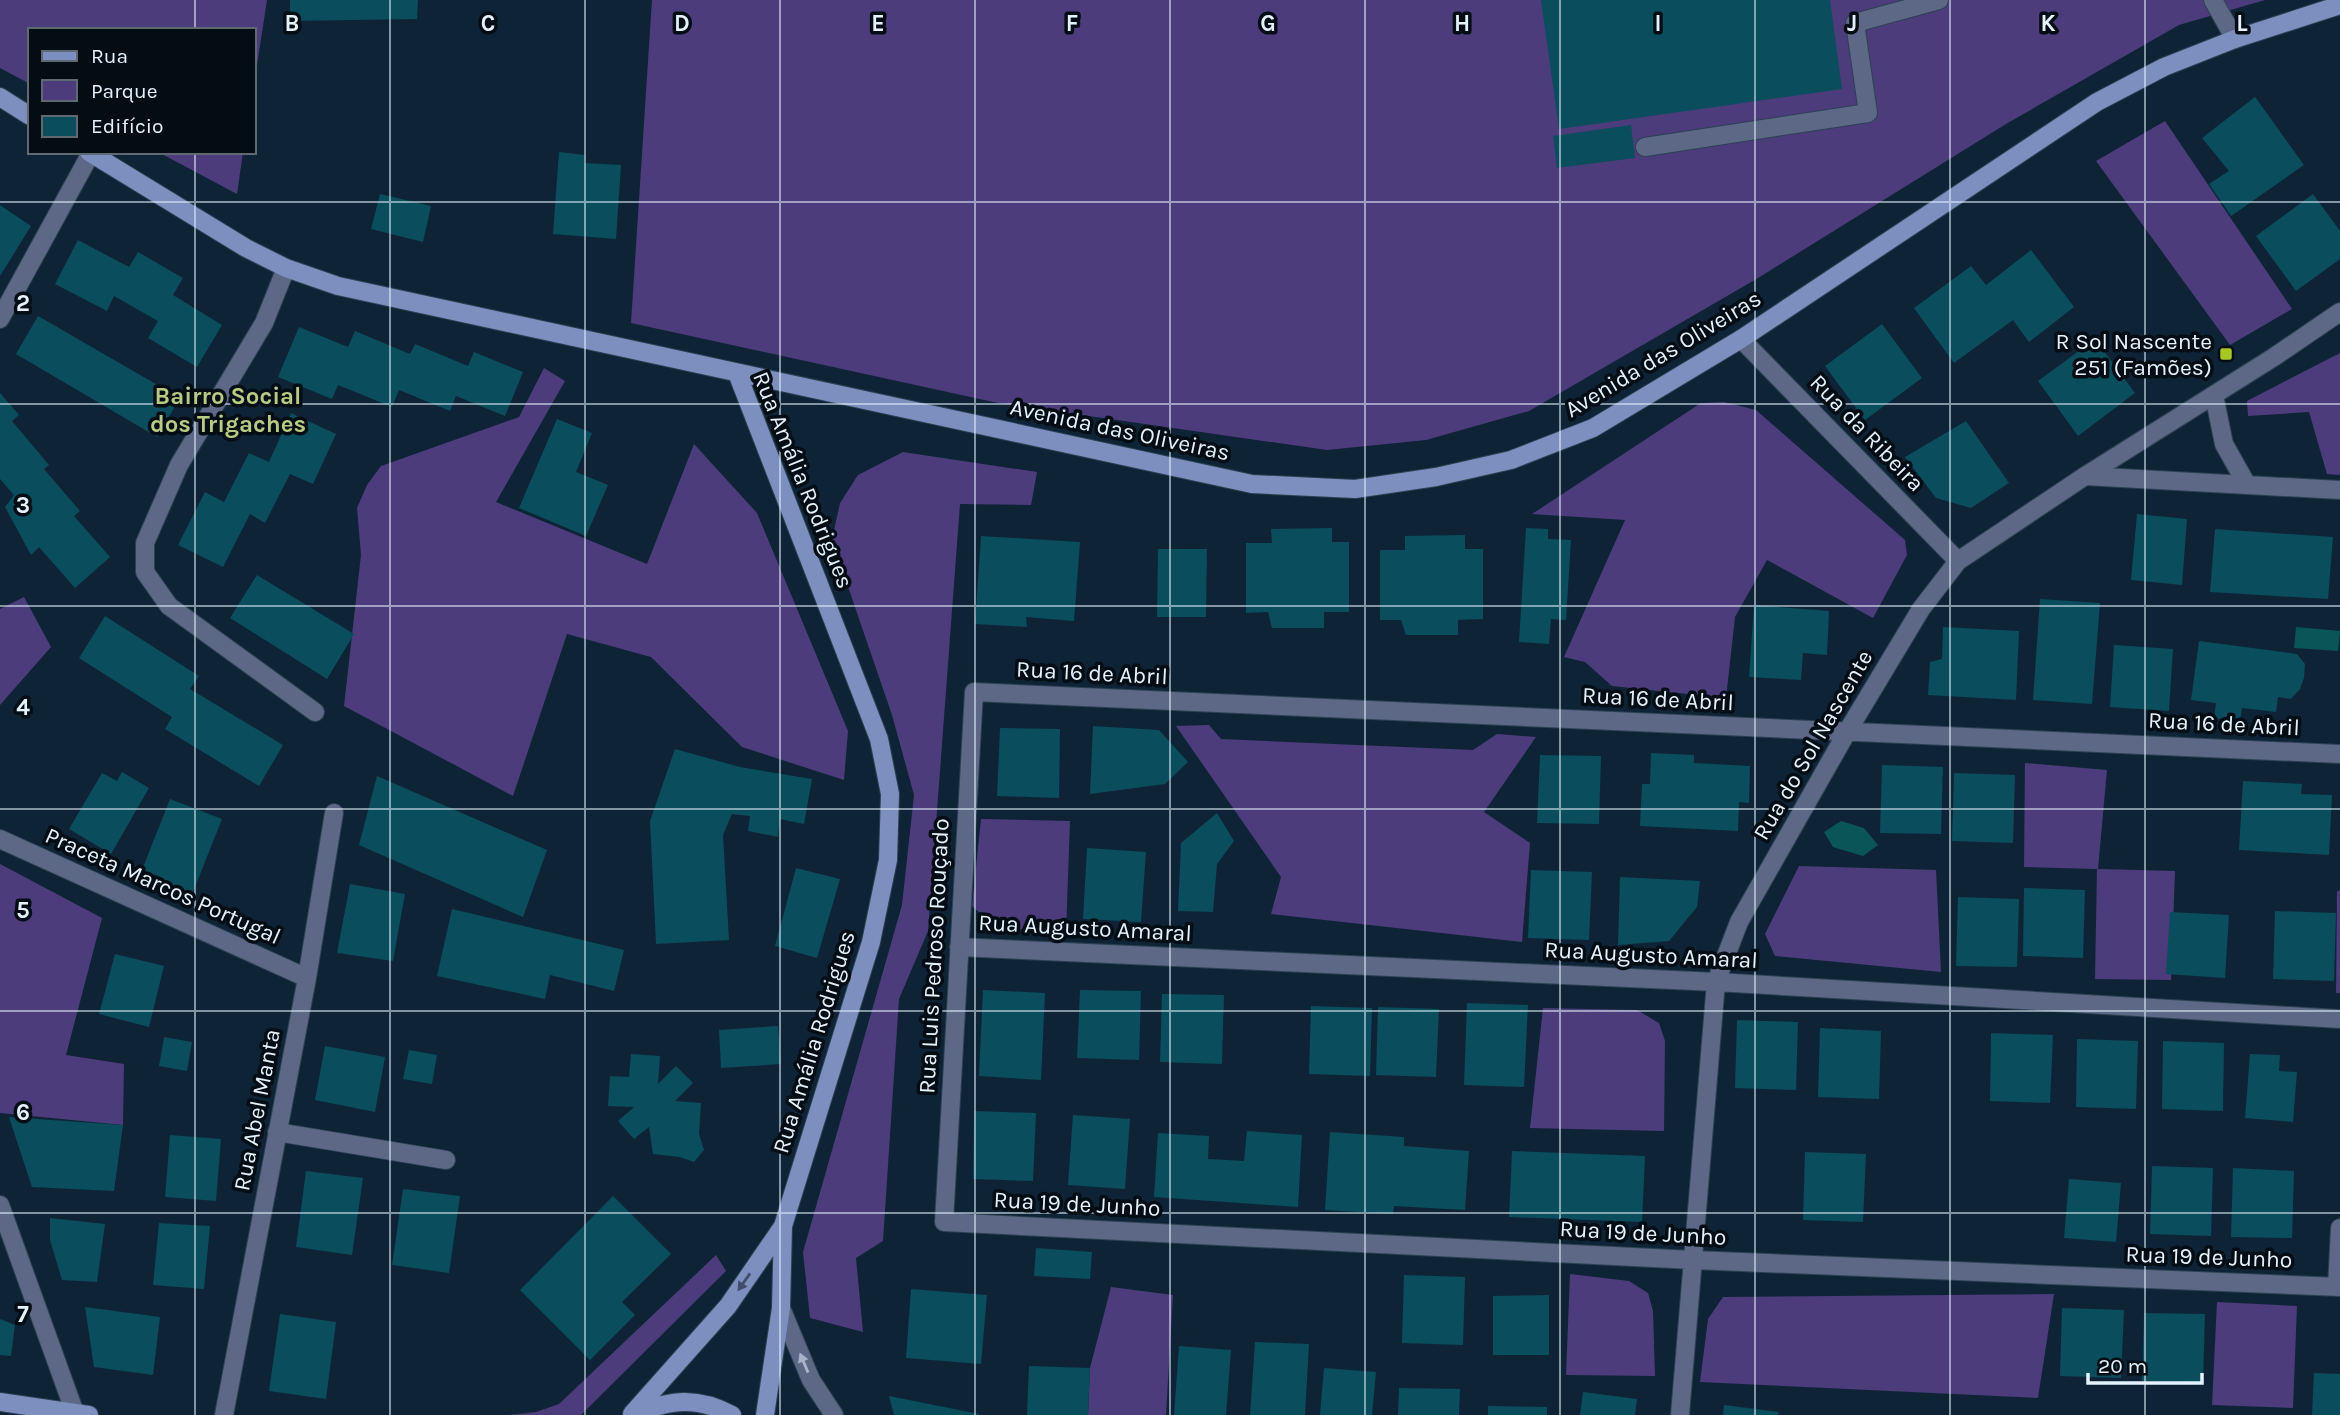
<svg xmlns="http://www.w3.org/2000/svg" width="2340" height="1415" viewBox="0 0 2340 1415" font-family="Karla,sans-serif">
	<rect width="100%" height="100%" fill="#0e2436"/>
	<path fill="#4c3c7b" d="M0 0H267L254 85V30H30V84L0 68Z
		M652 0H2265L2179 25 2006 124 1758 278 1529 411 1426 440 1327 450 998 403 631 323Z
		M2165 121 2292 309 2230 345 2096 161Z
		M158 152H243L237 194Z
		M2340 353V475L2327 474 2309 412 2248 416 2247 401Z
		M544 368 565 381 496 502 647 564 694 444 757 513 848 731 844 780 742 747 651 657 567 634 513 796 344 706 361 555 357 508 367 485 381 466 519 417Z
		M1724 402 1756 410 1905 540 1907 555 1873 618 1767 560 1735 617 1726 698 1612 686 1585 662 1564 657 1625 520 1532 514 1701 403Z
		M903 452 1037 472 1031 505 960 504 928 931 899 999 883 1241 856 1258 863 1332 810 1318 803 1252 902 905 914 795 892 715 832 540 840 503 858 475Z
		M24 597 51 647 0 705V609Z
		M1209 725 1221 739 1473 750 1497 734 1536 737 1484 812 1530 843 1522 942 1271 914 1281 877 1176 726Z
		M2025 763 2107 770 2098 869 2175 871 2171 980 2095 979 2097 869 2024 867Z
		M981 819 1070 821 1066 933 996 927 972 906Z
		M0 864 102 918 66 1055 124 1064 123 1125 0 1113Z
		M1799 866 1936 870 1941 972 1775 956 1765 934Z
		M2337 891H2340V993H2336Z
		M1543 1008 1637 1010 1659 1023 1665 1041 1664 1131 1530 1128Z
		M716 1255 726 1271 581 1415H508L536 1412 559 1404Z
		M1570 1274 1629 1281 1648 1293 1653 1311 1655 1376 1566 1375Z
		M1111 1287 1173 1295 1166 1415H1088L1090 1368Z
		M2054 1294 2038 1398 1700 1382 1708 1319 1723 1297Z
		M2217 1302 2297 1306 2293 1408 2212 1405Z"/>
	<path fill="#0a5555" d="M2296 627 2340 631 2338 651 2294 648Z
		M1841 821 1864 828 1878 845 1863 856 1833 847 1824 832Z"/>
	<path fill="#0a4d5d" d="M290 0H418L417 19 290 21Z
		M1541 0H1830L1842 89 1559 129Z
		M2255 97 2304 165 2231 216 2209 184 2229 171 2202 138Z
		M1631 125 1635 158 1557 168 1553 136Z
		M559 152 585 155 584 163 621 165 616 239 553 234Z
		M380 194 431 206 423 242 371 229Z
		M2313 194 2340 231V259L2296 291 2256 236Z
		M0 205 31 226 0 276Z
		M78 240 129 267 138 252 183 278 173 295 222 325 197 367 148 338 158 321 114 296 107 311 55 284Z
		M2031 250 2074 307 2029 342 2013 320 1954 363 1914 308 1971 266 1986 285Z
		M38 316 180 398 157 437 16 354Z
		M1882 324 1922 378 1865 420 1825 366Z
		M299 327 348 347 355 331 410 354 415 344 468 366 474 352 523 372 505 416 456 396 450 411 399 390 392 407 338 385 332 399 278 377Z
		M2095 339 2135 393 2078 436 2038 381Z
		M0 393 19 415 12 421 49 465 44 469 80 511 74 516 110 557 75 588 39 547 31 555 5 507 14 495 0 479Z
		M291 413 336 434 313 484 290 474 265 523 250 514 223 567 178 545 205 492 224 502 249 453 269 462Z
		M557 419 592 433 576 472 608 485 586 536 519 508Z
		M1966 421 2009 483 1971 508 1936 498 1905 457Z
		M2137 514 2187 519 2182 585 2131 580Z
		M1332 528V542H1349V612H1324V628H1272L1268 612 1246 613V543H1272L1271 529Z
		M1526 528 1548 529V539L1571 540 1566 620 1551 619 1549 644 1519 642Z
		M2215 529 2333 537 2328 599 2210 592Z
		M1465 535V549H1483V619L1458 620V635H1406L1401 620H1380V550H1405V536Z
		M981 536 1080 542 1074 621 1026 617 1027 627 975 624Z
		M1158 549H1207L1206 617H1157Z
		M257 575 354 634 327 679 230 618Z
		M2040 599 2100 603 2092 704 2033 700Z
		M1754 605 1829 611 1827 655 1803 653 1801 680 1749 677Z
		M105 616 199 676 190 689 283 745 259 786 165 729 172 717 79 658Z
		M1943 627 2019 631 2016 700 1928 695 1930 662 1942 659Z
		M2199 641 2297 654 2305 664 2304 678 2300 689 2291 699 2278 697 2276 712 2242 708 2240 721 2214 718 2216 703 2191 700Z
		M2114 645 2173 649 2169 711 2110 707Z
		M1093 726 1159 730 1188 762 1165 784 1090 794Z
		M1000 728 1060 729 1059 798 997 796Z
		M675 749 740 767 812 779 804 824 780 819 778 837 748 831 750 816 732 814 723 835 729 940 656 944 650 821Z
		M1651 753 1694 755V763L1750 766 1749 803 1739 802 1738 831 1640 826 1642 784H1650Z
		M1540 755 1601 756 1599 824 1537 823Z
		M1882 765 1943 767 1941 834 1880 833Z
		M122 772 149 788 111 854 69 829 102 773 117 781Z
		M1954 773 2015 775 2013 843 1952 841Z
		M377 776 547 850 523 917 359 845Z
		M2243 781 2302 784 2301 794 2332 795 2329 855 2239 850Z
		M170 799 222 819 191 897 161 885 163 878 142 870Z
		M1217 813 1234 841 1217 864 1213 912 1178 911 1181 843Z
		M1087 848 1146 852 1141 922 1083 919Z
		M796 868 840 879 817 958 775 946Z
		M1531 870 1592 872 1589 940 1528 938Z
		M1620 877 1700 881 1697 907 1669 941 1618 945Z
		M350 884 405 894 393 961 337 953Z
		M2024 888 2085 890 2083 958 2023 956Z
		M1958 897 2019 899 2017 967 1956 966Z
		M452 909 624 950 614 991 550 975 545 999 437 976Z
		M2275 911 2336 913 2334 981 2273 979Z
		M2170 912 2229 915 2225 978 2166 974Z
		M115 954 164 966 149 1027 99 1014Z
		M983 990 1045 993 1041 1080 979 1076Z
		M1080 990 1141 991 1139 1060 1077 1058Z
		M1162 994 1224 995 1222 1064 1160 1062Z
		M1467 1003 1528 1005 1524 1087 1464 1085Z
		M1311 1006 1372 1008 1370 1076 1309 1074Z
		M1378 1007 1439 1009 1436 1077 1376 1075Z
		M1737 1020 1798 1022 1796 1090 1735 1088Z
		M778 1026 781 1064 721 1068 719 1030Z
		M1820 1028 1881 1031 1879 1099 1818 1097Z
		M1991 1033 2053 1035 2050 1103 1990 1101Z
		M164 1037 192 1042 187 1071 159 1066Z
		M2077 1039 2138 1041 2136 1109 2076 1107Z
		M2163 1041 2224 1043 2223 1111 2162 1109Z
		M325 1046 385 1057 375 1112 315 1100Z
		M409 1050 437 1055 432 1084 403 1079Z
		M631 1054 660 1056 658 1084 676 1066 693 1083 675 1101 701 1103 699 1134 704 1150 694 1162 680 1157 653 1154 649 1127 634 1139 618 1121 634 1107 608 1106 610 1076 629 1077Z
		M2250 1054 2280 1055 2279 1071 2297 1072 2293 1122 2245 1118Z
		M974 1111 1036 1113 1033 1181 973 1179Z
		M1073 1115 1130 1119 1125 1189 1068 1185Z
		M9 1117 123 1125 114 1191 32 1187Z
		M1247 1131 1302 1135 1298 1207 1154 1197 1158 1133 1209 1136 1208 1159 1244 1161Z
		M1330 1132 1404 1137V1146L1469 1151 1465 1210 1394 1206 1393 1214 1325 1210Z
		M170 1135 221 1139 216 1201 165 1197Z
		M1512 1151 1645 1156 1642 1222 1509 1217Z
		M1805 1152 1866 1154 1863 1222 1803 1220Z
		M2152 1166 2213 1168 2211 1236 2150 1234Z
		M2233 1168 2294 1171 2292 1238 2231 1237Z
		M306 1171 363 1178 352 1255 296 1247Z
		M2069 1179 2121 1183 2116 1242 2064 1238Z
		M403 1189 460 1196 449 1273 392 1265Z
		M613 1196 671 1254 622 1302 635 1315 590 1360 520 1290Z
		M50 1218 105 1224 97 1282 62 1280 50 1240Z
		M159 1223 210 1226 204 1289 153 1285Z
		M1036 1248 1092 1252 1090 1279 1034 1276Z
		M1404 1275 1465 1277 1463 1345 1402 1343Z
		M911 1289 987 1295 981 1364 906 1358Z
		M1549 1295V1355H1493V1296Z
		M85 1307 160 1317 153 1375 94 1367Z
		M2062 1308 2124 1310 2121 1378 2060 1376Z
		M2144 1313 2205 1314 2203 1382 2142 1381Z
		M280 1314 336 1322 326 1399 269 1391Z
		M0 1319 15 1325 11 1356 0 1355Z
		M1255 1342 1309 1344 1305 1415H1250Z
		M1179 1346 1231 1350 1226 1415H1174Z
		M1029 1366 1090 1368 1088 1415H1027Z
		M1324 1368 1376 1372 1372 1415H1320Z
		M2314 1373 2340 1374V1415H2312Z
		M1399 1388 1460 1389 1459 1415H1398Z
		M1583 1392 1637 1399 1635 1415H1580Z
		M889 1396 979 1414V1415H894Z
		M1724 1405 1779 1412 1778 1415H1723Z
		M1488 1406 1547 1407V1415H1488Z"/>
	<g fill="none" stroke-linecap="round" stroke-linejoin="round">
		<g stroke="#2c4152" stroke-width="20">
			<path id="lane" d="M2213 0 2235 39
				M1645 147 1868 113 1855 23 1939 0
				M0 319 91 153"/>
		</g>
		<g stroke="#2c4152" stroke-width="20">
			<path id="street" d="M286 268 264 323 179 465 145 543V572L169 606 315 712
				M1741 339 1958 561
				M2214 395 2224 444 2247 485
				M2085 476 2340 490
				M2340 754 974 692 944 1222 1693 1260 2340 1287
				M0 839 307 978
				M959 947 1716 982 2340 1019
				M277 1132 446 1160
				M0 1205 75 1413
				M2337 1287 2340 1228
				M781 1308 811 1380 834 1415
				M224 1415 307 978 334 813
				M1680 1415 1716 982 1739 922 1847 732 1921 609 1958 561 2085 476 2274 357 2340 312"/>
		</g>
		<g stroke="#2c4152" stroke-width="20">
			<path id="secondary" d="M0 97 30 116
				M89 152 246 248 286 268 338 286 1252 484 1355 489 1436 477 1511 460 1593 428 1741 339 2097 102 2164 67 2235 39 2340 5
				M737 373 879 739 890 794 888 860 871 942 783 1226 781 1308 765 1415
				M0 1402 89 1415
				M635 1413C673 1400 696 1396 732 1415
				M632 1414 728 1306 783 1226"/>
		</g>
		<use href="#lane" stroke="#5c6886" stroke-width="18"/>
		<use href="#street" stroke="#5c6886" stroke-width="18"/>
		<use href="#secondary" stroke="#7d8fbf" stroke-width="18"/>
	</g>
	<defs><path id="oneway-solid" d="M-6-.8H1V-3.2L6.5 0L1 3.2V.8H-6Z" transform="scale(1.75)"/></defs>
	<use fill="#404e6a" href="#oneway-solid" transform="translate(744 1282) rotate(125)"/>
	<use fill="#a7b4c8" href="#oneway-solid" transform="translate(804 1363) rotate(-113)"/>
	<path fill="none" stroke="#e4f2fe" stroke-width="2" stroke-opacity="0.55" d="M195 0V30M390 0V1415M585 0V1415M780 0V1415M975 0V1415M1170 0V1415M1365 0V1415M1560 0V1415M1755 0V1415M1950 0V1415M2145 0V1415M195 152V1415M0 202H2340M0 404H2340M0 606H2340M0 809H2340M0 1011H2340M0 1213H2340"/>
	<rect fill="#a6c821" stroke="#040d14" stroke-width="2.5" x="2219" y="347" width="14" height="14" rx="3.5"/>
	<g text-anchor="middle" dominant-baseline="central" stroke-width="7" stroke-linejoin="round" paint-order="stroke">
		<g font-size="23" fill="#e4f2fe" stroke="#040d14" text-anchor="end">
			<text x="2212" y="341">R Sol Nascente<tspan x="2212" dy="26">251 (Famões)</tspan></text>
		</g>
		<g font-size="23" fill="#e4f2fe" stroke="#040d14">
			<text transform="translate(1663 354) rotate(-31)">Avenida das Oliveiras</text>
			<text transform="translate(1120 430) rotate(12)">Avenida das Oliveiras</text>
			<text transform="translate(1867 433) rotate(46)">Rua da Ribeira</text>
			<text transform="translate(803 480) rotate(68)">Rua Amália Rodrigues</text>
			<text transform="translate(1092 673) rotate(3)">Rua 16 de Abril</text>
			<text transform="translate(1658 699) rotate(3)">Rua 16 de Abril</text>
			<text transform="translate(2224 724) rotate(3)">Rua 16 de Abril</text>
			<text transform="translate(1813 745) rotate(-60)">Rua do Sol Nascente</text>
			<text transform="translate(163 886) rotate(24)">Praceta Marcos Portugal</text>
			<text transform="translate(1085 928) rotate(3)">Rua Augusto Amaral</text>
			<text transform="translate(1651 955) rotate(3)">Rua Augusto Amaral</text>
			<text transform="translate(934 956) rotate(-87)">Rua Luis Pedroso Rouçado</text>
			<text transform="translate(814 1042) rotate(-73)">Rua Amália Rodrigues</text>
			<text transform="translate(257 1110) rotate(-79)">Rua Abel Manta</text>
			<text transform="translate(1077 1204) rotate(3)">Rua 19 de Junho</text>
			<text transform="translate(1643 1233) rotate(3)">Rua 19 de Junho</text>
			<text transform="translate(2209 1257) rotate(2)">Rua 19 de Junho</text>
		</g>
		<g font-size="24" font-weight="bold" fill="#b7cc82" stroke="#040d14">
			<text x="228" y="396">Bairro Social<tspan x="228" dy="28">dos Trigaches</tspan></text>
		</g>
	</g>
	<g font-size="23" text-anchor="middle" font-weight="bold" fill="#e4f2fe" stroke="#040d14" stroke-width="7" stroke-linejoin="round" paint-order="stroke">
		<text x="292" y="31">B</text>
		<text x="488" y="31">C</text>
		<text x="682" y="31">D</text>
		<text x="878" y="31">E</text>
		<text x="1072" y="31">F</text>
		<text x="1268" y="31">G</text>
		<text x="1462" y="31">H</text>
		<text x="1658" y="31">I</text>
		<text x="1852" y="31">J</text>
		<text x="2048" y="31">K</text>
		<text x="2242" y="31">L</text>
		<text x="23" y="311">2</text>
		<text x="23" y="513">3</text>
		<text x="23" y="715">4</text>
		<text x="23" y="918">5</text>
		<text x="23" y="1120">6</text>
		<text x="23" y="1322">7</text>
	</g>
	<rect x="28" y="28" width="228" height="126" fill="#040d14" stroke="#5e6972" stroke-width="2"/>
	<rect x="42" y="51" width="35" height="10" fill="#7d8fbf" stroke="#5e6972" stroke-width="2"/>
	<text x="91" y="63" font-size="21" fill="#e4f2fe">Rua</text>
	<rect x="42" y="80" width="35" height="21" fill="#4c3c7b" stroke="#5e6972" stroke-width="2"/>
	<text x="91" y="98" font-size="21" fill="#e4f2fe">Parque</text>
	<rect x="42" y="116" width="35" height="21" fill="#0a4d5d" stroke="#5e6972" stroke-width="2"/>
	<text x="91" y="133" font-size="21" fill="#e4f2fe">Edifício</text>
	<path d="M2088 1373v10h114v-10" fill="none" stroke="#e4f2fe" stroke-width="3.5"/>
	<text x="2098" y="1373" font-size="21" fill="#e4f2fe" stroke="#040d14" stroke-width="5" paint-order="stroke">20 m</text>
</svg>
